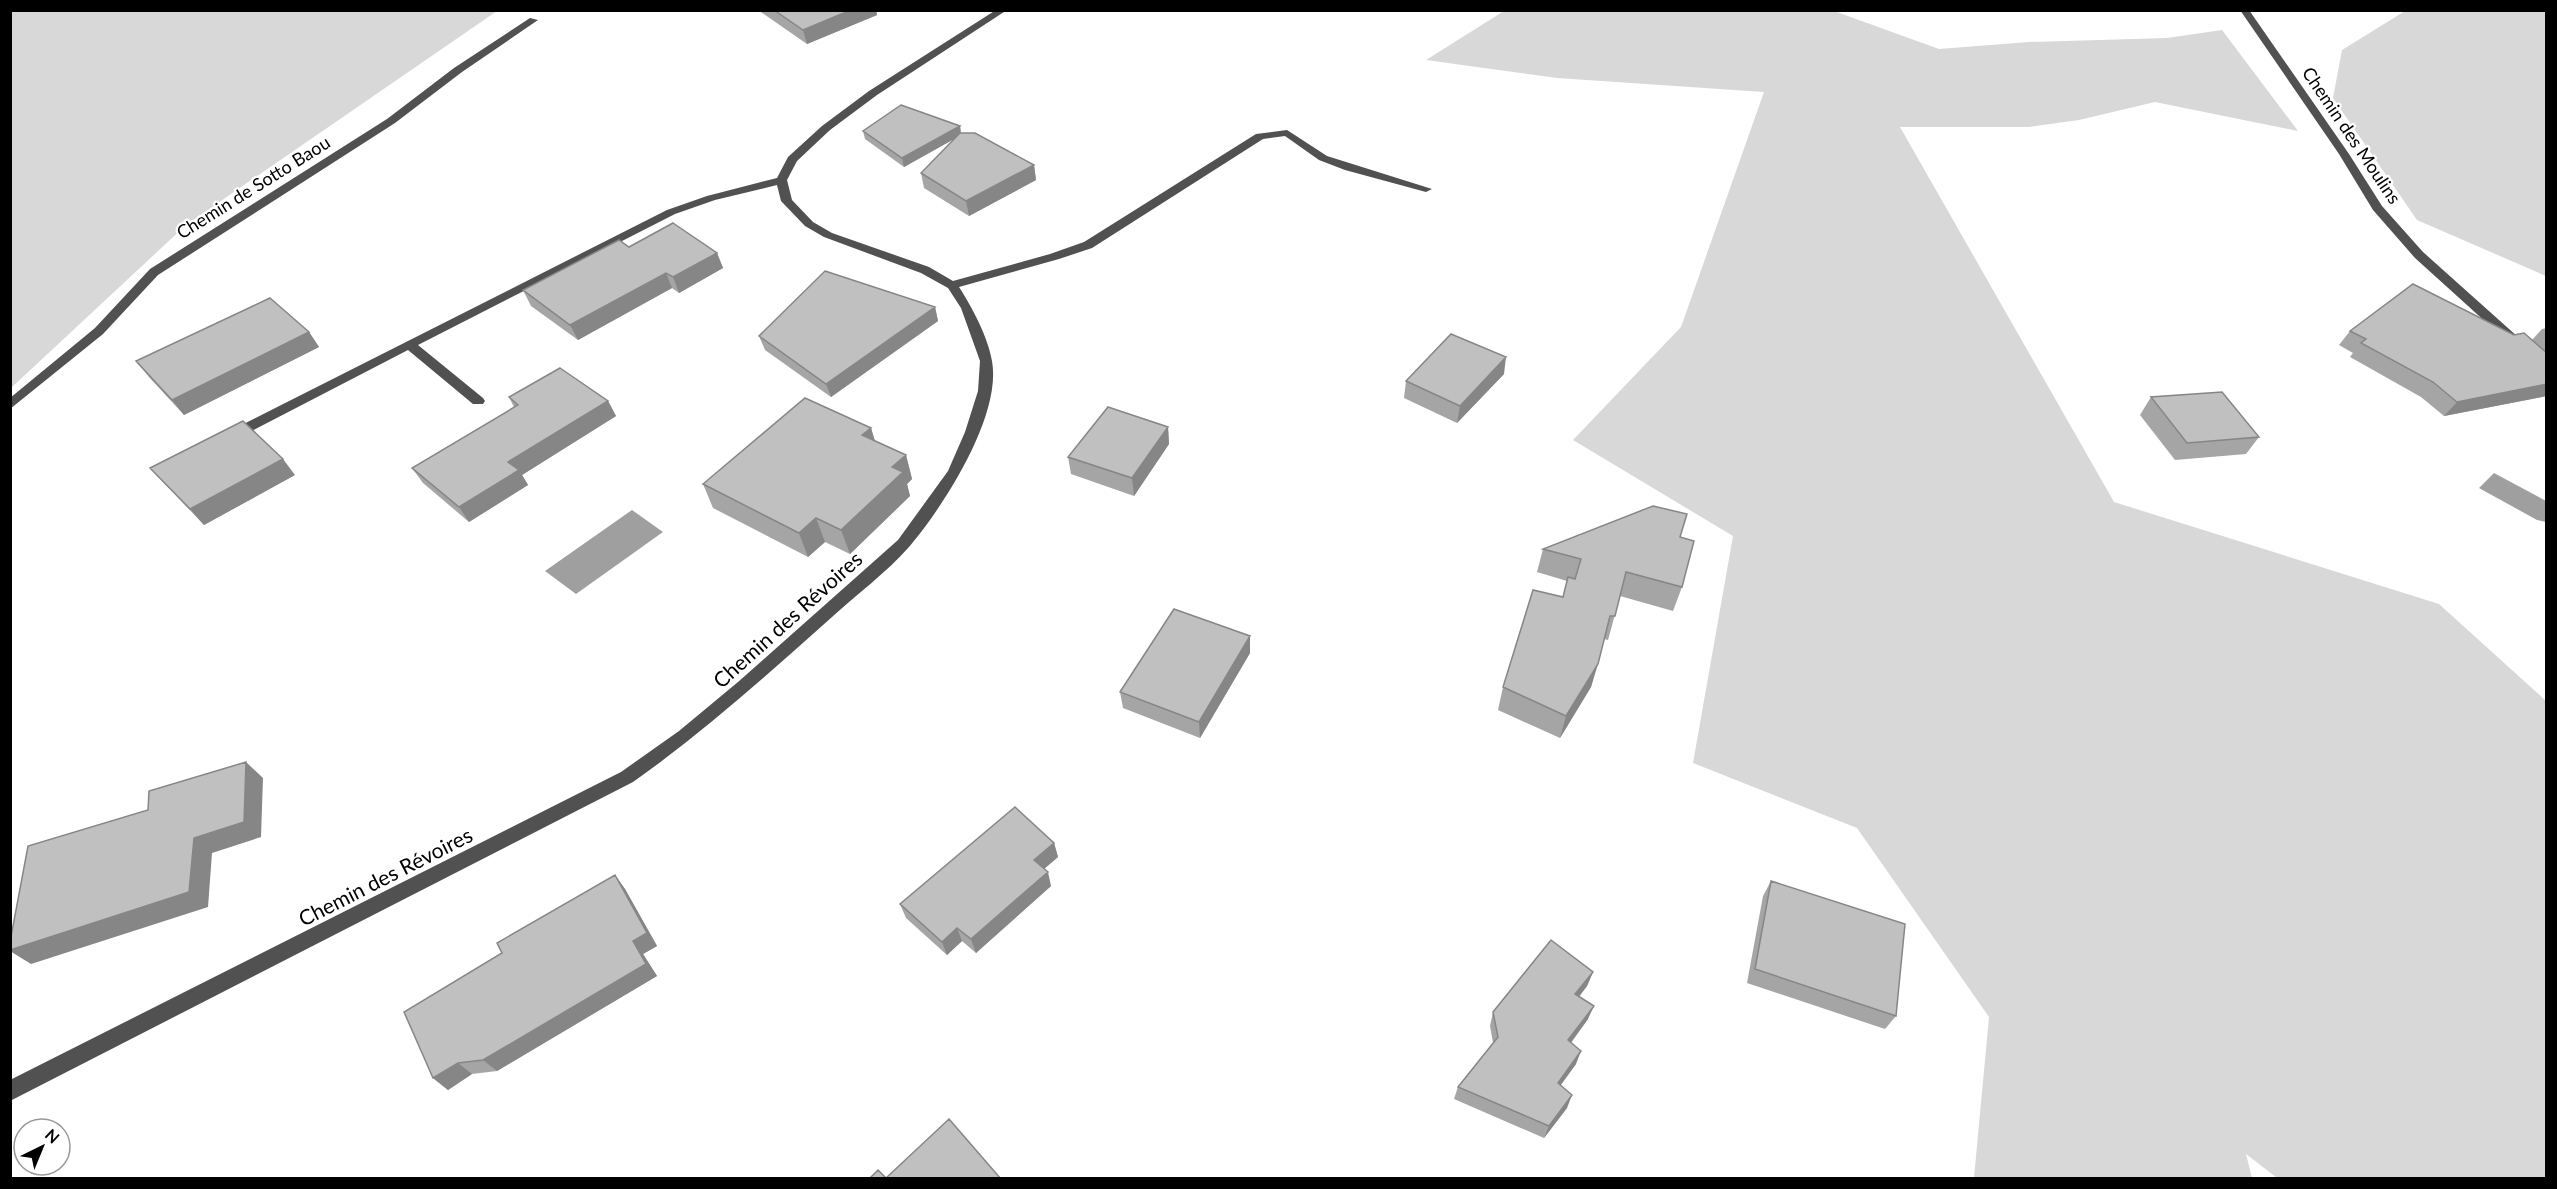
<svg xmlns="http://www.w3.org/2000/svg" width="2557" height="1189" viewBox="0 0 2557 1189" font-family="Lato,sans-serif">
	<rect width="100%" height="100%" fill="#fff"/>
	<path fill="#d8d8d8" d="M11 10H497V11L186 225 11 388Z
		M1504 11H1834L1939 49 2029 42 2167 38 2222 30 2298 131 2155 102 2079 120 2029 127H1900L2114 502 2439 604 2546 701V1178H2277L2246 1154 2252 1178H1974L1989 1017 1857 828 1693 763 1733 536 1573 440 1681 327 1764 92 1557 78 1426 60Z
		M2405 11H2546V276L2417 220 2333 98 2342 50Z"/>
	<path fill="#9f9f9f" d="M2494 473 2546 501V522L2537 520 2479 488Z
		M632 510 663 532 576 594 545 571Z"/>
	<g fill="none" stroke-linecap="round" stroke-linejoin="round">
		<path fill="#515151" fill-rule="evenodd" d="M996 10H1007L877 95 830 130 797 161 787 180 792 200 813 222 832 233 929 267 953 281 1050 254 1084 242 1256 134 1287 130 1327 156 1432 189 1426 192 1345 170 1319 160 1285 136 1263 139 1092 248 1059 259 959 287C972 307 988 337 992 361 1002 416 943 507 909 547 887 572 856 595 832 617 767 675 704 732 633 782L10 1101V1080L621 772 679 731 738 682 898 540 948 471 965 432 978 391 980 361 961 308 948 288 921 273 824 237 805 226 781 201 777 185 715 200 675 214 418 345 483 398 485 401 483 404H473L408 350 236 439H226L224 436 226 433 667 210 707 196 777 178 788 157 822 126 869 91Z
			M2240 10H2249L2349 154 2382 206 2423 252 2546 362V373L2541 372 2415 258 2373 210 2339 154Z
			M530 18 538 20 462 72 395 123 158 275 103 334 10 409V398L95 328 150 269 387 119 454 68Z"/>
	</g>
	<path fill="#a5a5a5" d="M758 10H876L877 15 807 44Z
		M960 126 961 133 1034 165 1036 180 969 216 924 188 921 173 956 138 904 167 865 139 863 131Z
		M629 247 717 253 723 268 679 293 672 288 578 340 531 306 523 290Z
		M935 307 938 321 831 397 765 350 759 336Z
		M2547 328V396L2444 416 2421 397 2350 357 2353 353 2339 345 2350 331 2514 335 2532 340 2542 329Z
		M309 332 319 347 184 415 149 377 136 361Z
		M1504 374 1457 423 1404 398 1406 381Z
		M509 397 608 401 616 416 522 475 528 485 469 522 423 483 412 468 514 407Z
		M2151 397 2259 437 2246 454 2175 460 2140 415Z
		M1168 427 1169 444 1134 496 1071 474 1068 457Z
		M871 428 875 441 906 455 912 479 907 484 910 496 850 554 825 542 808 557 713 508 703 484Z
		M150 468 295 475 204 525Z
		M1680 537 1682 587 1673 611 1620 596 1608 640 1604 639 1591 687 1560 738 1498 710 1503 687 1563 597 1567 581 1537 572 1543 549Z
		M1250 653 1200 738 1123 708 1120 692Z
		M1054 843 1058 857 1044 869 1051 886 976 953 962 941 947 955 906 918 900 904Z
		M615 875 625 889 657 946 643 954 657 976 497 1071 472 1074 448 1090 433 1078 502 953Z
		M1771 881 1896 1016 1885 1029 1747 983 1763 896Z
		M1593 972 1587 986 1579 997 1588 1019 1571 1043 1576 1064 1560 1085 1567 1108 1544 1138 1454 1099 1458 1087 1493 1043 1490 1026 1493 1012Z"/>
	<path fill="#868686" d="M851 10H876L877 15 807 44 803 30Z
		M960 126 961 135 904 167 902 158Z
		M1034 165 1036 180 969 216 966 201Z
		M717 253 723 268 679 293 673 277Z
		M666 273 672 288 578 340 570 325Z
		M935 307 938 321 831 397 826 384Z
		M309 332 319 347 184 415 172 400Z
		M1506 357 1504 374 1457 423 1460 406Z
		M2547 384V396L2444 416 2457 402Z
		M608 401 616 416 522 475 528 485 469 522 459 507 508 462Z
		M1168 427 1169 444 1134 496 1132 478Z
		M871 428 878 452 862 435Z
		M906 455 912 479 907 484 910 496 850 554 841 530 892 467Z
		M283 459 295 475 204 525 190 509Z
		M816 518 825 542 808 557 799 533Z
		M1250 636V653L1200 738 1199 722Z
		M1598 664 1591 687 1560 738 1566 716Z
		M246 762 263 778 261 837 212 853 208 907 31 964 10 951V950L194 838Z
		M1054 843 1058 857 1038 874 1034 860Z
		M1048 872 1051 886 976 953 971 939Z
		M615 875 625 889 657 946 643 954 657 976 497 1071 483 1060 633 941Z
		M957 928 962 941 947 955 942 942Z
		M1593 972 1587 986 1570 1008 1575 994Z
		M1594 1006 1588 1019 1563 1053 1568 1040Z
		M1581 1051 1576 1064 1553 1096 1558 1083Z
		M458 1063 472 1074 448 1090 433 1078Z
		M1572 1095 1567 1108 1544 1138 1549 1126Z"/>
	<path fill="#c0c0c0" stroke="#868686" stroke-width="1.5" d="M774 10H851L803 30Z
		M901 105 960 126 902 158 863 131Z
		M960 133H975L1034 165 966 201 921 173Z
		M673 223 717 253 673 277 666 273 570 325 523 290 619 240 629 247Z
		M825 271 935 307 826 384 759 336Z
		M2413 284 2514 335 2524 333 2547 353V384L2457 402 2433 382 2361 343 2366 339 2350 331Z
		M270 298 309 332 172 400 136 361Z
		M1451 334 1506 357 1460 406 1406 381Z
		M560 368 608 401 508 462 519 470 459 507 412 468 518 405 509 397Z
		M2222 392 2259 437 2187 443 2151 397Z
		M805 398 871 428 862 435 906 455 892 467 903 472 841 530 816 518 799 533 703 484Z
		M1108 407 1168 427 1132 478 1068 457Z
		M243 421 283 459 190 509 150 468Z
		M1653 506 1687 514 1680 537 1694 541 1682 587 1626 572 1615 616H1610L1598 664 1566 716 1503 687 1533 590 1563 597 1568 577 1575 579 1581 559 1543 549Z
		M1174 609 1250 636 1199 722 1120 692Z
		M246 762 244 822 194 838 189 892 10 950V942L28 846 148 810 149 791Z
		M1015 807 1054 843 1034 860 1048 872 971 939 957 928 942 942 900 904Z
		M615 875 647 933 633 941 646 964 483 1060 458 1063 433 1078 404 1012 502 953 497 943Z
		M1771 881 1905 924 1896 1016 1755 969Z
		M1551 940 1593 972 1575 994 1594 1006 1568 1040 1581 1051 1558 1083 1572 1095 1549 1126 1458 1087 1498 1037 1493 1012Z
		M949 1119 1001 1179H869L878 1170 886 1178Z"/>
	<g text-anchor="middle" dominant-baseline="central" stroke-width="4.5" stroke-linejoin="round" paint-order="stroke">
		<g font-size="18" fill="#000" stroke="#fff">
			<text transform="translate(2352 135) rotate(56)">Chemin des Moulins</text>
			<text transform="translate(253 187) rotate(-32)">Chemin de Sotto Baou</text>
		</g>
		<g font-size="21" fill="#000" stroke="#fff">
			<text transform="translate(787 619) rotate(-42)">Chemin des Révoires</text>
			<text transform="translate(385 876) rotate(-27)">Chemin des Révoires</text>
		</g>
	</g>
	<rect width="2557" height="1189" fill="none" stroke="#000000" stroke-width="24"/>
	<g transform="translate(42 1147) rotate(43)"><circle r="28" fill="#ffffff" stroke="#999999" stroke-width="1.5"/>
	<path d="M0-4.5L10 22L0 15L-10 22Z" fill="#000000"/>
	<text y="-9" font-size="16" font-weight="bold" text-anchor="middle" fill="#000000">N</text>
	</g>
</svg>
